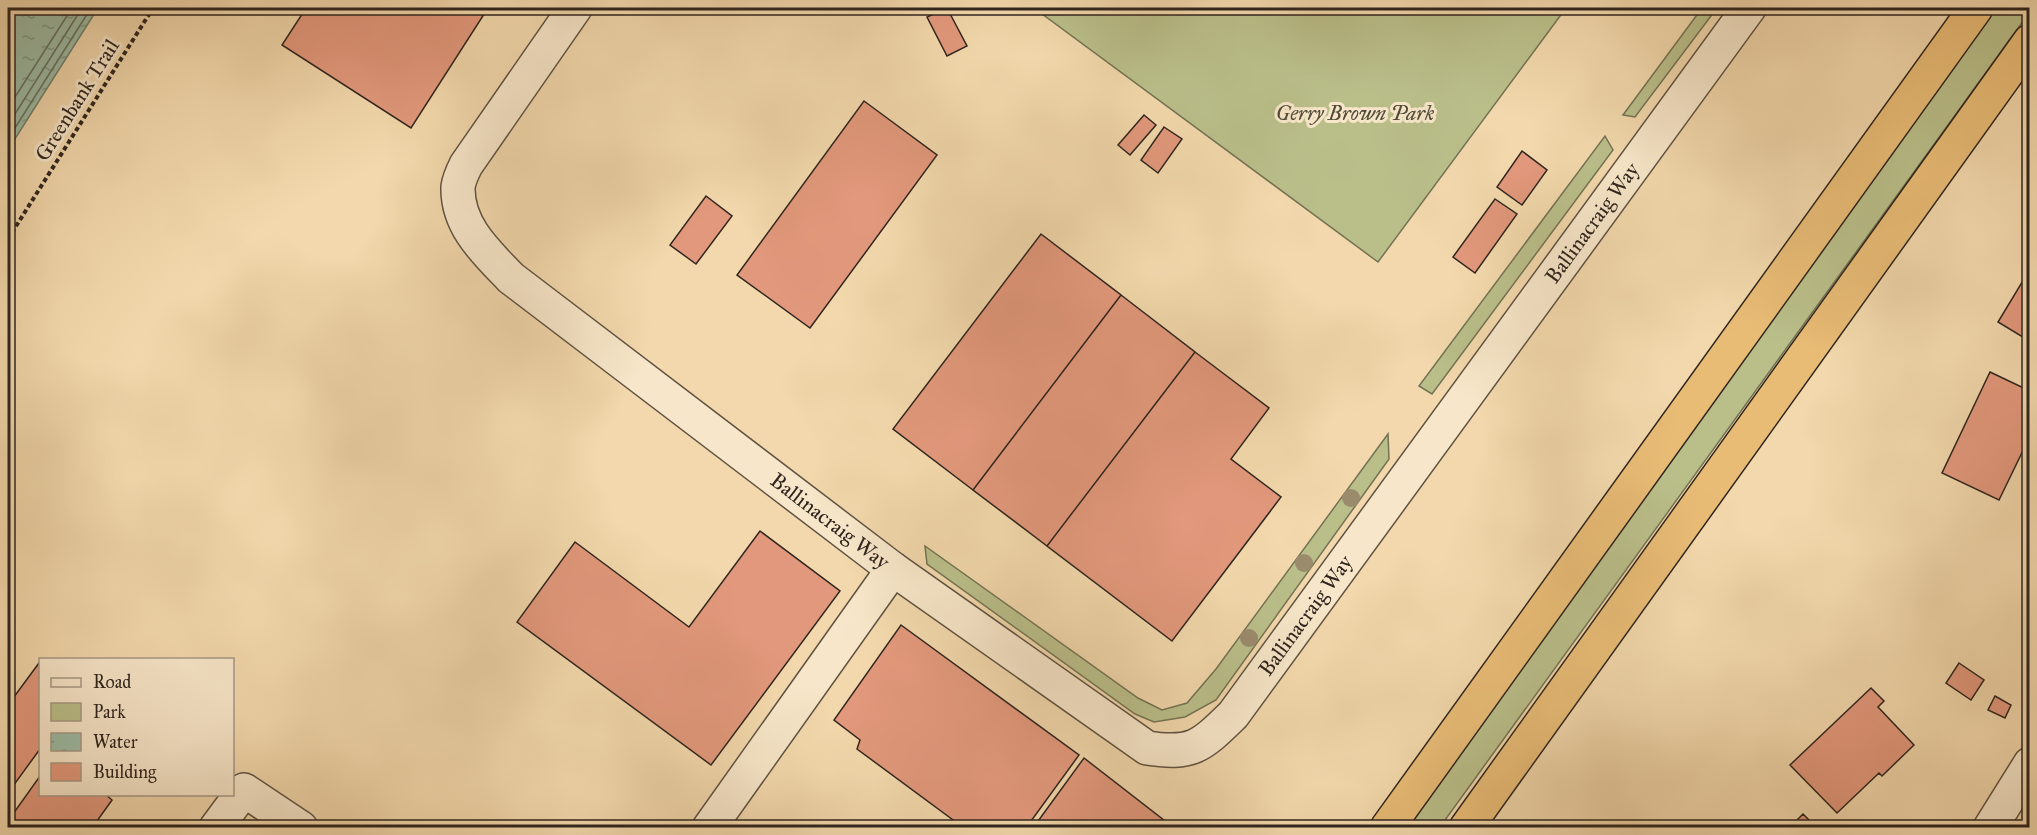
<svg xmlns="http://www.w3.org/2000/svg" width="2037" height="835" viewBox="0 0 2037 835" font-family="'IM FELL Great Primer',serif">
	<defs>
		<pattern id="water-ripples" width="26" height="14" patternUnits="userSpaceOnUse" patternTransform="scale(1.5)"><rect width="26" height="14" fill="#9cbba4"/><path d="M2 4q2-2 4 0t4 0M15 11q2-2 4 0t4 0" fill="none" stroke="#809885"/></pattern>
	</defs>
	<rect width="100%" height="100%" fill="#f2d8ac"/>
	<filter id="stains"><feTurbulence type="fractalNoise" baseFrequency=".00333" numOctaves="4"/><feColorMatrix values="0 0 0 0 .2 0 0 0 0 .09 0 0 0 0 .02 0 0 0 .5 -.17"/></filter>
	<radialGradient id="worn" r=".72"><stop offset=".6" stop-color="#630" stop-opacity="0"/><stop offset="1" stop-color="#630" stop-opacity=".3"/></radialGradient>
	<path fill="#babf8a" stroke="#747254" stroke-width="1.5" d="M1034 8H1566L1378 262Z
		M1702 8H1717L1635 117 1623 115Z
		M1994 8H2029V13L1440 827 1407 828Z
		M1605 136 1613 150 1432 394 1419 386Z
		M1388 434 1389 459 1216 700 1185 717 1154 722 1135 714 927 564 925 546 1138 698 1162 710 1187 703 1216 669Z"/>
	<path fill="url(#water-ripples)" stroke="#707f6e" stroke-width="1.5" d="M8 8H98L8 150Z"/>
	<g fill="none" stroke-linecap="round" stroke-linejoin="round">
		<path stroke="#667061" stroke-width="1.5" d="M8 108 72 8
			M8 125 82 8
			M8 139 91 8"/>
	</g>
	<path fill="#e2987c" stroke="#2f251e" stroke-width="1.5" d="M306 8H488L411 128 282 45Z
		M947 8 967 46 947 56 927 17Z
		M864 101 937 155 810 328 737 275Z
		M1144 115 1156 125 1130 155 1118 145Z
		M1164 127 1182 139 1158 173 1141 160Z
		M1522 151 1547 170 1522 205 1497 187Z
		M706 196 732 216 696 264 670 245Z
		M1495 199 1517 214 1475 273 1453 257Z
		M1041 234 1121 295 973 490 893 429Z
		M2027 274 2030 276V333L2026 339 1998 322Z
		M1121 295 1195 352 1047 546 973 490Z
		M1195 352 1269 408 1231 459 1281 497 1172 641 1047 546Z
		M1990 372 2030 391V436L1999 500 1942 473Z
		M760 531 840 591 711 765 517 622 575 542 689 627Z
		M901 625 1079 755 1026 828H983L979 824 977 828H964L857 749 860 740 834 720Z
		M39 663 40 664V749L8 793V705Z
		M1959 663 1984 680 1971 700 1946 683Z
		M1871 688 1884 701 1878 707 1914 745 1882 776 1879 773 1837 813 1790 765Z
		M1995 696 2011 705 2005 718 1988 710Z
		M1084 758 1165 821 1160 828H1033Z
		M40 776V794H105L112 800 92 828H13L8 824V821Z
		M1803 814 1817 828H1789Z"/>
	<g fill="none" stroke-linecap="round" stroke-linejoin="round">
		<g stroke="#605242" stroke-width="36">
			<g id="minor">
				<path id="s1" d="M575 8 466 165C463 171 459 179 458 187 457 226 486 252 511 278L893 569 1147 748C1193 755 1201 746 1233 715L1749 8"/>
				<path d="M216 828 244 790 301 828"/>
				<path d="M709 828 893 569"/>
				<path d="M1990 828 2030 764"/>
			</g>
		</g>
		<g stroke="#2f251e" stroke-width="36">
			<path id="highway" d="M1387 828 1976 8
				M1466 828 2030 41"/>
		</g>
		<path stroke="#2f251e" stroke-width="4" stroke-dasharray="4.5 3" stroke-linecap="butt" d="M8 239 153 8"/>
		<use href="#minor" stroke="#f7e6c9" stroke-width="33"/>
		<use href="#highway" stroke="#e9bc76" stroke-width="33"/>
	</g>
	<g fill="#9a8b6d">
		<circle cx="1351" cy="498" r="9"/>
		<circle cx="1304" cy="563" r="9"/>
		<circle cx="1249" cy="638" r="9"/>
	</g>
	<g text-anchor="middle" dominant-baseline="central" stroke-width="6" stroke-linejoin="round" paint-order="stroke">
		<g font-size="21" fill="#2f251e" stroke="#f7e6c9">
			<text transform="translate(77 100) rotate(-58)">Greenbank Trail</text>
			<text stroke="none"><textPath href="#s1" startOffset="1821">Ballinacraig Way</textPath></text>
			<text stroke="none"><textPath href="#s1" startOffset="724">Ballinacraig Way</textPath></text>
			<text stroke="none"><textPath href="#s1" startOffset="1335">Ballinacraig Way</textPath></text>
		</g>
		<g font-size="21" font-style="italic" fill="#524c39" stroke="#f7e6c9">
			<text x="1355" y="113">Gerry Brown Park</text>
		</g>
	</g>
	<rect width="2037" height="835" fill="none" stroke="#f2d8ac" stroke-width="30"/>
	<rect x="9" y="9" width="2019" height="817" fill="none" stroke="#2f251e" stroke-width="3"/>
	<rect x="15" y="15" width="2007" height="805" fill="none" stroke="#2f251e" stroke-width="1.5"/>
	<rect x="39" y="658" width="195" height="138" fill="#f7e6c9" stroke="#a79985" stroke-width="1.5"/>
	<rect x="51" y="678" width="30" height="9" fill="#f7e6c9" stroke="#a79985" stroke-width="1.5"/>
	<text x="93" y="688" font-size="18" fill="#2f251e">Road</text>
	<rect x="51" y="703" width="30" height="18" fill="#babf8a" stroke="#a79985" stroke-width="1.5"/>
	<text x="93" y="718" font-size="18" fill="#2f251e">Park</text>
	<rect x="51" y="733" width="30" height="18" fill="url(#water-ripples)" stroke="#a79985" stroke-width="1.5"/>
	<text x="93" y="748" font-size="18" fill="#2f251e">Water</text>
	<rect x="51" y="763" width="30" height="18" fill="#e2987c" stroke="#a79985" stroke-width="1.5"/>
	<text x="93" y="778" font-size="18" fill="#2f251e">Building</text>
	<rect width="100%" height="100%" filter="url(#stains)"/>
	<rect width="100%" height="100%" fill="url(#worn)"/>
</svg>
